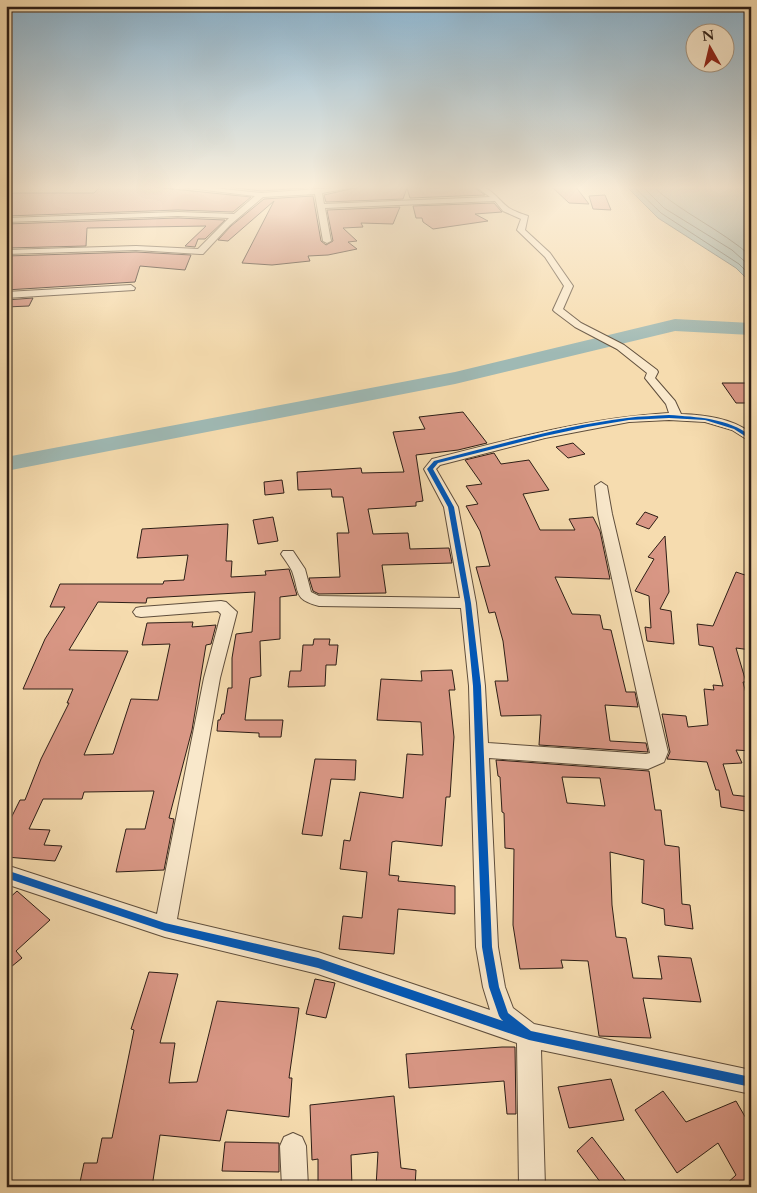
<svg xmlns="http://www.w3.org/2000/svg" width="757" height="1193" viewBox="0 0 757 1193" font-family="Cardo,serif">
	<rect width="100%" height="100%" fill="#f6dcaf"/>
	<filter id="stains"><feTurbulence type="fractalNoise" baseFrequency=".004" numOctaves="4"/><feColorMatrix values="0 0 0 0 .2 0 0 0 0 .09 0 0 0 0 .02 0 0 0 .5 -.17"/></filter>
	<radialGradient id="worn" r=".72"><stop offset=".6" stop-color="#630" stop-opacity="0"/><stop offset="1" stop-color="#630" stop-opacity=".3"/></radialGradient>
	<path fill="#9fb9b4" stroke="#717b75" d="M626 186H751V283L736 268 658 218Z"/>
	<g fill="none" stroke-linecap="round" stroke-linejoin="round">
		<path stroke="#666c65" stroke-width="1" d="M633 186 661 213 739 264 751 276
			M642 186 664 208 732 250 751 267
			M652 186C682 213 720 229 751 256"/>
		<path fill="#9fb9b4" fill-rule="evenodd" d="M675 319 751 323V335L675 331 455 384 6 471V457L455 372Z"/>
	</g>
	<path fill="#d99785" stroke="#2d1e16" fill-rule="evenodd" d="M101 186H144L251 197 233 212 178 210 6 216V199L13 193H94Z
		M219 186H333L261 191Z
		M363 186 436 188 465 186 474 187 485 195 410 198 407 188 403 199 326 202 324 195Z
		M575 186 589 204 569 203 552 187Z
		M605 195 611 210 593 209 589 196Z
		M313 196 321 241 326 245 333 241 327 210 400 207 393 224 361 223 363 227 343 228 357 241 348 242 357 249 328 255 308 256 310 261 272 265 242 263 274 201 228 241 218 240 231 226 264 199Z
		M494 203 502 212 475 214 488 221 433 229 423 222 422 218H416L413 206Z
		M178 218 225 220 205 239H198L195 247 185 246 206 226 87 228 86 246 6 248V224Z
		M136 252 191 255 185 270 140 266 135 282 6 290V256Z
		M33 298 29 306 6 307V300Z
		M722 383H751V403H736Z
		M463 412 487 443 458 450 416 455 423 501 416 502V506L368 509 373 534 408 533 410 549 449 548 452 563 382 565 386 593 319 594 313 591 309 578 340 577 337 533H349L343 497H332L331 489 298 490 297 472 361 468 362 473 404 472 393 432 425 429 419 417Z
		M573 443 585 454 568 458 556 447Z
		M494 453 501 464 529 460 549 490 523 494 540 530H575L569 519 593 517 600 531 610 579 555 577 572 614 600 615 603 629 611 630 626 692H635L638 707 605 705 610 741 646 743 648 752 539 745 541 715 501 716 495 681H508L503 641 495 612 489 613 476 567 490 566 480 531 466 506 478 504 466 486 482 484 465 460Z
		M282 480 284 493 265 495 264 482Z
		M645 512 658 517 649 529 636 524Z
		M273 517 278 541 258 544 253 520Z
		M228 524 226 561H232L231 577 266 575 265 571 289 569 297 595 280 597V639L260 641 261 676 250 678 245 720H283L281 737H259V733L217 731 218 720H220L222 714H224L228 688H232V658L236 634 252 632 255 592 147 598 146 603 98 602 69 650 128 651 84 755 113 754 131 699 158 700 170 644 142 645 147 623 193 622 192 627 216 625 211 644 206 645 192 730 169 818 174 819 164 870 116 872 126 829H145L154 791 84 792 82 799H43L29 829 50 830 44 845 62 846 55 861 6 857V828L20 800H25L41 759 69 703H67L73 689H23L45 639 65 607H50L60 584H163L164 581 184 580 188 555 137 558 142 529Z
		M665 536 669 592 660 609 671 611 674 644 647 641 645 627 651 628 649 596 635 591 654 559 648 557Z
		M736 572 751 577V650L736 648 746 682H743L751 712V751L736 750 742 763 723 764 733 795 751 797V812L721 807 719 790H716L707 762 667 759 670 752 662 714 686 716 688 727 708 725 704 689 714 690 713 685 723 686 713 647 699 645 697 624 713 626Z
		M314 639H330L329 645H338L336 665H326L325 686 288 687 290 671H301L303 645H313Z
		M452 670 455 690H449L454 737 450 797H446L442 846 396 841 392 842 389 875 399 876 398 881 455 886V914L398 909 394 954 339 949 343 916 362 918 367 872 340 869 344 840 350 841 360 792 403 798 407 754 423 755 421 722 377 720 381 679 422 681 421 671Z
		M315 759 356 760 355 780 331 779 322 836 302 834Z
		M496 760 649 771 655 810H661L665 845 679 847 682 904 690 905 693 929 665 925 664 909 642 903 644 860 610 852 612 905 616 937 626 938 633 978 662 979 658 956 691 958 701 1002 643 998 651 1038 599 1036 588 961 561 960 563 968 520 969 513 925 514 849 505 848 504 813 502 812 500 777 498 776ZM562 777 600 778 605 806 567 803Z
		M17 891 50 920 16 951 22 958 6 971V901Z
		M149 972 178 974 160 1043H175L169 1083 197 1082 217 1001 299 1008 289 1078H292L289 1117 227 1110 220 1141 160 1135 152 1187H79L84 1163H97L102 1138H112L134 1030 131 1029Z
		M315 979 335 983 326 1018 306 1014Z
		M502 1047H515L516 1114H507L504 1081 409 1088 406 1054Z
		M611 1079 624 1120 569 1128 558 1087Z
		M663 1091 686 1122 736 1101 751 1127V1187H723L736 1175 718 1143 677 1173 635 1110Z
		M394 1096 401 1168 416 1170 415 1187H376L378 1152 351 1155 352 1187H318V1159L312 1160 310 1105Z
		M592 1137 630 1187H604L577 1151Z
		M225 1142 279 1143V1172L222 1171Z"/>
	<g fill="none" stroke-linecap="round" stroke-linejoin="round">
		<g stroke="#5f4e3c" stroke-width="2">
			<path id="minor" d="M172 186H195L261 193 361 186 322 193 324 204 490 197 475 186C491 186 497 199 509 208 514 211 522 214 528 216L525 230 550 253 573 286 563 309 581 323 624 345 657 370 658 372 655 378 675 401 681 414C704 415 732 418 751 433V442L732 430 705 422 669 420 629 422 545 438 440 465 436 469 458 507 476 603 485 686 488 743 646 754 650 753 598 514 595 486 601 482 607 486 612 514 668 752 664 762 648 769 489 758 498 947 505 987 513 1008 534 1024 751 1070V1094L541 1050 545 1187H519L517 1043 318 974 165 937 6 884V865L157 914 204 678 221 614 218 611 141 617 136 616 133 612 136 608 141 607 221 601 226 602 237 612 220 678 177 919 318 952 490 1010 483 987 476 947 469 686 461 608 319 606C293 599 300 593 292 571 289 565 285 560 281 554L283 551H293L305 569 311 592 319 596 460 598 444 507 424 469 432 459C510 439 588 418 669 413L666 404 645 378 647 373 617 349 575 327 555 312 553 310 564 286 545 257 517 230 521 219 503 211 495 201 325 208 331 241 327 243 323 241 315 194 263 197 230 225 203 254H200L136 250 6 254V250L136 246 198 249 229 218 178 216 6 222V218L178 212 234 214 255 196Z
				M131 285 135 288 134 290 6 298V292Z
				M293 1133 302 1137 306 1146 308 1187H282L280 1146 284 1137Z"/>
		</g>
		<use href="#minor" fill="#f9e8cb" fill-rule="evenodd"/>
		<g stroke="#f9e8cb" stroke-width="3">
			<path id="cycleway" d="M669 415C697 417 728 418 751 436V440L734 429 705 420 669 418 629 420 587 427 545 436 438 463 433 469 454 507 471 603 481 686 492 947 499 987 508 1013 531 1031 751 1077V1087L529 1040 318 968 165 931 6 878V870L165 923 318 958 503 1021 501 1019 499 1016 489 987 482 947 473 686 465 603 448 507 427 469 434 461C498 445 562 426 627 418 641 416 655 416 669 415Z"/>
		</g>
		<use href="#cycleway" fill="#0057b8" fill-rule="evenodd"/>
	</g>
	<linearGradient id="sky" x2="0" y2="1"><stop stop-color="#8bb6d3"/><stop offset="0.53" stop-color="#fbefdb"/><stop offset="1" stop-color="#fbefdb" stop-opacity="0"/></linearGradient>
	<rect width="757" height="353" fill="url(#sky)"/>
	<rect width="757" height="1193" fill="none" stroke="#f6dcaf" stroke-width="25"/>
	<rect x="8" y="8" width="742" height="1178" fill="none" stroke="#2d1e16" stroke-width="2.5"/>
	<rect x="12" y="12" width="732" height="1168" fill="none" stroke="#2d1e16"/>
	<g transform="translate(710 48) rotate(352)"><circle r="24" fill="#f9e8cb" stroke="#a79783"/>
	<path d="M0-4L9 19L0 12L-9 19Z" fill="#8f2418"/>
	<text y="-8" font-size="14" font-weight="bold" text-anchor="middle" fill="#2d1e16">N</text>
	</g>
	<rect width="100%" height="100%" filter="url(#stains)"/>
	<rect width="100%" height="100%" fill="url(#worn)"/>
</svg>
